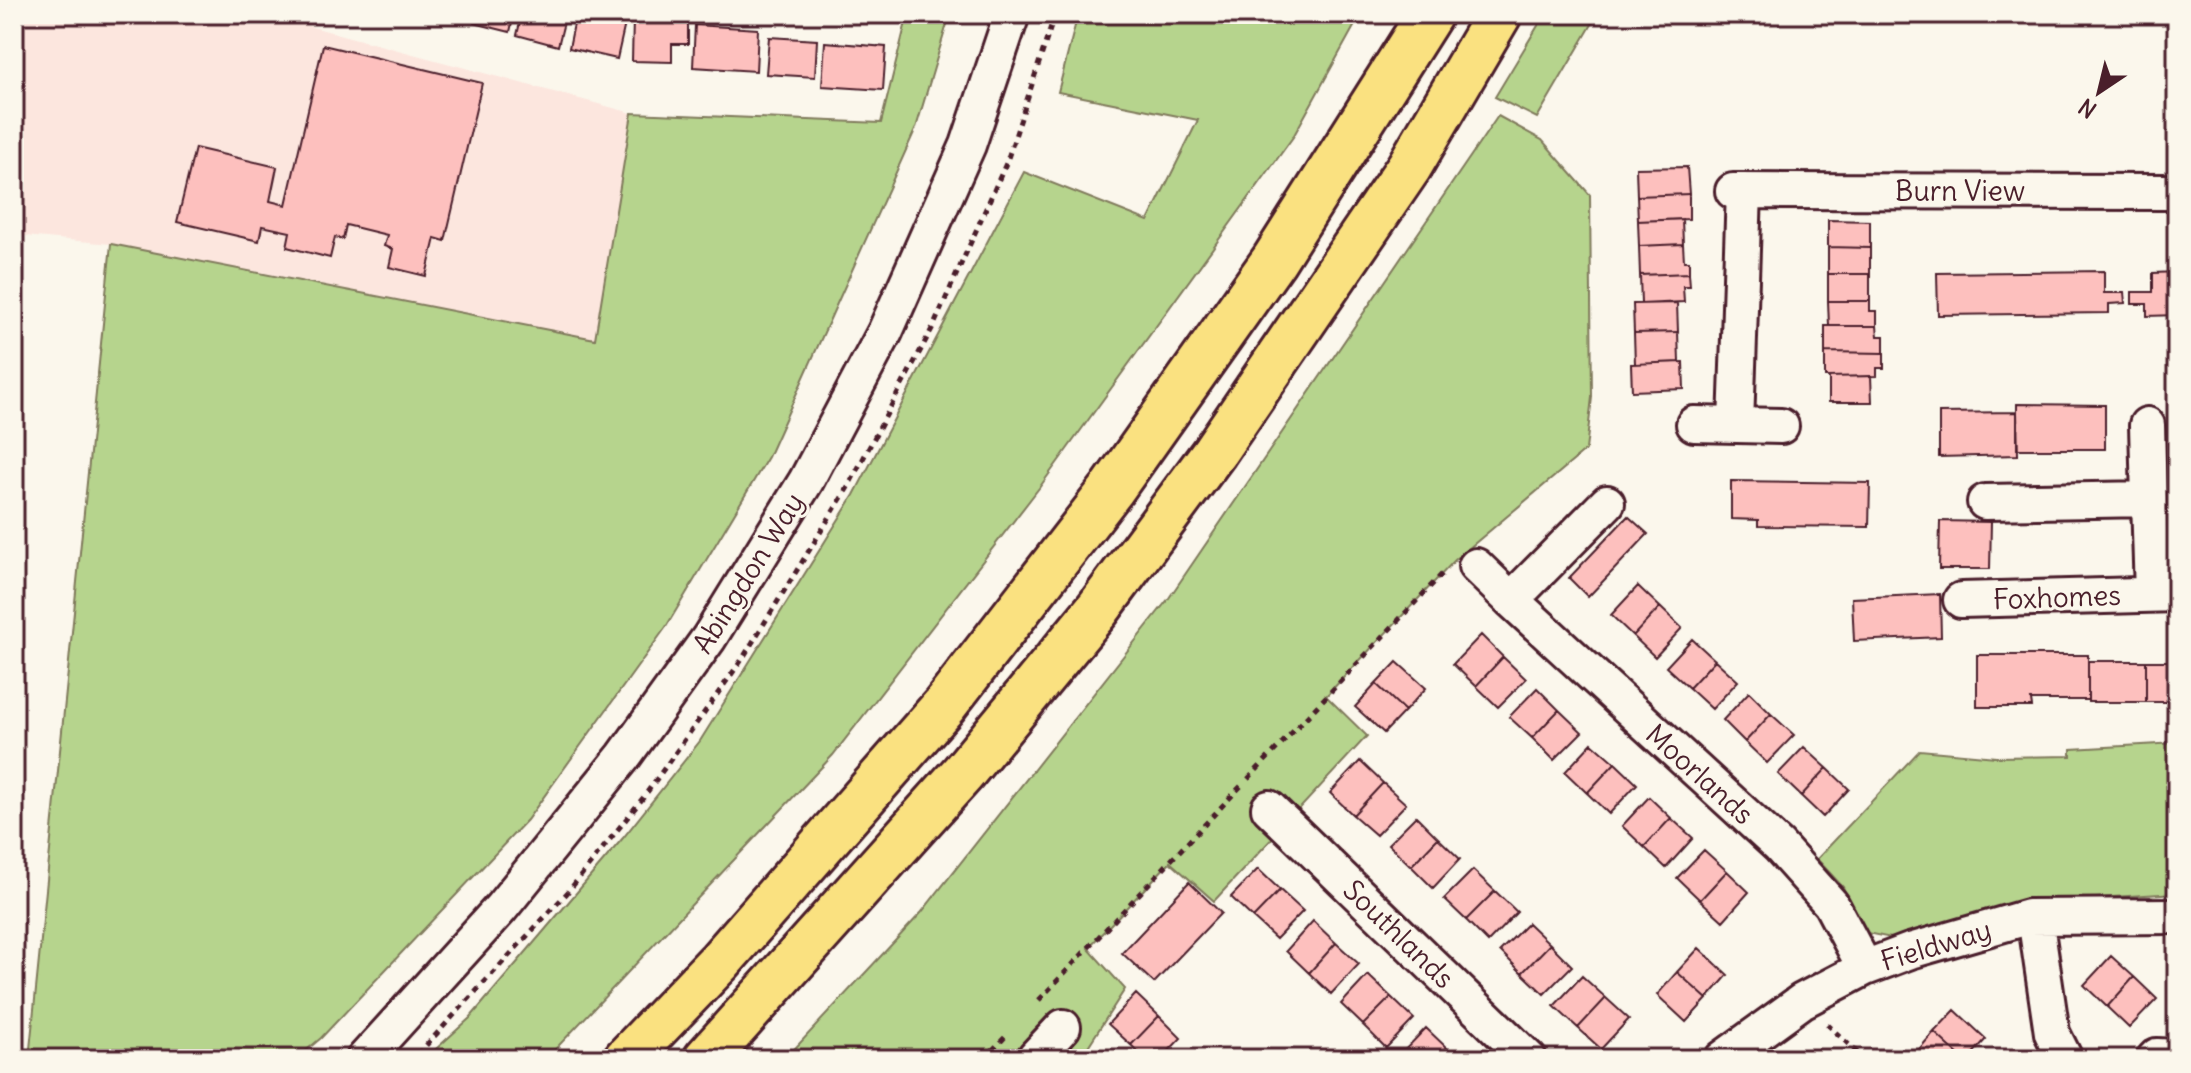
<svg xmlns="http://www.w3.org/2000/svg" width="2191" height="1073" viewBox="0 0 2191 1073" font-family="Delius,sans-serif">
	<rect width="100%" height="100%" fill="#fbf7ec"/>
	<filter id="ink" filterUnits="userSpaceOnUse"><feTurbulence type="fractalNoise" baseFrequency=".0125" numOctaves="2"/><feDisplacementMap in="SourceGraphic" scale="16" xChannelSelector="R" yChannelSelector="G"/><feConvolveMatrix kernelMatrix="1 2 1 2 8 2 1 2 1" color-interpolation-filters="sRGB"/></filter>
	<g filter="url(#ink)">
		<path fill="#fce6de" d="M14 14H264L632 113 881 123 29 1059 111 244 14 235Z"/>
		<path fill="#b6d48d" stroke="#807a5c" stroke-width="2" d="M908 14H950L916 128 768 457 666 627 527 820 321 1038 296 1059H29L111 244 595 339 632 113 881 123Z
			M1078 14H1361L1293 137 1039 488 833 755 546 1059H425L470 1018 623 838 700 741 854 495 1024 172 1148 221 1198 120 1058 92Z
			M1545 14H1598L1537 118 1495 97Z
			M1498 116 1542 140 1590 195 1592 397 1586 450 1455 560 1326 696 1367 736 1214 901 1170 862 1088 948 1125 989 1080 1059H785L921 913 1169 598Z
			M2177 743V893L2031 902 1896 939 1862 932 1843 887 1817 859 1920 750 1996 757 2071 756V749Z"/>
		<path fill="#fdc0be" stroke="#4a1f2b" stroke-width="2" d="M476 14H514L510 32 474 23Z
			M522 14H566L558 46 517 35Z
			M576 14H606L626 19 617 59 569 48Z
			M633 19 688 20V44H672V62L632 61Z
			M695 25 758 29 756 71 693 67Z
			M769 37 817 40 815 77 766 74Z
			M825 42 886 47 883 90 822 86Z
			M323 45 482 83 445 241 435 238 426 276 389 267 393 249 384 246 387 235 346 225 343 239 335 237 330 258 287 247 290 232 262 226 259 241 177 222 195 148 277 167 270 201 286 205Z
			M1687 167 1689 194 1637 196 1636 168Z
			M1689 194V219L1638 221 1637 196Z
			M1682 219 1683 244 1639 246 1638 221Z
			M1828 220 1870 221V248L1828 247Z
			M1683 244 1684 261H1689V273L1640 275 1639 246Z
			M1828 247 1870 248V274H1828Z
			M2104 271V293H2124L2125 303 2109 304V313L1938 315 1937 273Z
			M2177 272V315L2147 316V304H2132V292H2153V273Z
			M1689 273 1690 286H1683L1684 302 1641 304 1640 275Z
			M1828 274H1870V301H1828Z
			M1828 301H1870V311H1877V326H1829Z
			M1677 303 1678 332 1634 333 1633 304Z
			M1825 326H1877L1878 336H1884V353L1825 352Z
			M1678 332 1679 362 1635 364 1634 333Z
			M1825 352 1884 353V368H1877V376L1825 377Z
			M1683 362 1684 389 1632 391 1631 364Z
			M1871 376 1872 402H1829V377Z
			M2017 404 2105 405V449H2017Z
			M2017 412 2018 455 1939 457V413Z
			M1731 481 1870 483 1869 527 1758 526V520L1731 519Z
			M1628 516 1648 534 1588 597 1569 578Z
			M1940 521 1991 522 1990 569H1939Z
			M1638 586 1660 607 1633 636 1611 615Z
			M1940 594 1941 637 1854 641 1852 598Z
			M1660 607 1682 628 1655 657 1633 636Z
			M1481 635 1503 657 1476 686 1453 664Z
			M1692 639 1715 660 1689 688 1666 667Z
			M1977 655H2088V700H2031L2032 707H1977Z
			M1503 657 1526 679 1498 707 1476 686Z
			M1715 660 1738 681 1712 709 1689 688Z
			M2088 661H2146V702H2088Z
			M2146 661H2177V702H2146Z
			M1397 662 1426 688 1405 711 1376 684Z
			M1376 684 1405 711 1384 733 1355 707Z
			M1537 688 1559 710 1532 738 1509 717Z
			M1749 692 1771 714 1745 742 1723 720Z
			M1559 710 1582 732 1554 760 1532 738Z
			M1771 714 1794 735 1767 763 1745 742Z
			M1592 743 1615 763 1587 793 1565 772Z
			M1804 747 1827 768 1801 796 1778 774Z
			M1360 761 1383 783 1353 815 1330 793Z
			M1615 763 1637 784 1609 814 1587 793Z
			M1827 768 1849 789 1823 817 1801 796Z
			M1383 783 1406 804 1376 835 1353 815Z
			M1649 797 1671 818 1644 847 1622 826Z
			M1416 816 1438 838 1411 866 1388 844Z
			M1671 818 1693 838 1666 868 1644 847Z
			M1438 838 1460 859 1433 888 1411 866Z
			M1704 850 1727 871 1700 900 1677 878Z
			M1258 869 1280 890 1253 918 1231 897Z
			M1473 870 1495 891 1466 920 1444 899Z
			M1727 871 1749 892 1723 921 1700 900Z
			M1189 882 1221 913 1154 983 1122 953Z
			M1280 890 1303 911 1276 939 1253 918Z
			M1495 891 1517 912 1488 942 1466 920Z
			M1313 921 1336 943 1309 973 1286 951Z
			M1528 923 1550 944 1522 973 1500 951Z
			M1336 943 1359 964 1331 994 1309 973Z
			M1550 944 1572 966 1544 994 1522 973Z
			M1699 948 1728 975 1707 999 1677 972Z
			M2111 956 2134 977 2107 1007 2084 985Z
			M1677 972 1707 999 1686 1022 1657 995Z
			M1368 975 1391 997 1363 1025 1341 1004Z
			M1582 976 1606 998 1578 1028 1554 1006Z
			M2134 977 2157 999 2129 1028 2107 1007Z
			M1136 994 1159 1016 1131 1045 1108 1024Z
			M1391 997 1414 1019 1386 1048 1363 1025Z
			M1606 998 1629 1019 1601 1049 1578 1028Z
			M1955 1010 1986 1039 1968 1059H1963L1934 1032Z
			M1159 1016 1181 1038 1161 1059H1145L1131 1045Z
			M1426 1028 1448 1049 1439 1059H1401L1398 1057Z
			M1934 1032 1963 1059H1918L1914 1055Z"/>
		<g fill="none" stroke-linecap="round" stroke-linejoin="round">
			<g stroke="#4a1f2b" stroke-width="40">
				<path id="minor" d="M1733 191 2177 192
					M1694 424 1781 426
					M1736 425 1744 191
					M2147 425 2149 499
					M1985 502 2149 499 2152 594
					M1607 503 1511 600 1779 846 1831 904 1865 968
					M1476 566 1511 600
					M1961 600 2177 594
					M1269 808 1529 1059
					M2035 917 2052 1033 2065 1059
					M1035 1057 1063 1027
					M364 1059 501 908 624 756 709 638 806 481 885 332 968 145 1012 14
					M1722 1059 1802 1001 1865 968 1910 951 2028 917 2177 916
					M2154 1059 2157 1056 2177 1057"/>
			</g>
			<g stroke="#4a1f2b" stroke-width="50">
				<path id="highway" d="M626 1059 720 961 944 706 1112 489 1274 260 1430 14
					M706 1059 963 773 1098 609 1215 451 1409 167 1499 14"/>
			</g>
			<path stroke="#4a1f2b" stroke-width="5" stroke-dasharray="6 6" stroke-linecap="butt" d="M1248 779 1445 571
				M1039 1000 1241 786
				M1827 1024 1864 1059
				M418 1054 567 893 643 798 741 661 847 489 934 325 1007 161 1055 14
				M984 1059 1008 1034"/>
			<use href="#minor" stroke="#fbf7ec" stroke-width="34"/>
			<use href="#highway" stroke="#fae180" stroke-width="44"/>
		</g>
	</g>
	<g text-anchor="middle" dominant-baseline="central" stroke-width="6" stroke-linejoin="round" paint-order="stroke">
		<g font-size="28" fill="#4a1f2b" stroke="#fbf7ec">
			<text x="1960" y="191">Burn View</text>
			<text transform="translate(748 573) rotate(-58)">Abingdon Way</text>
			<text transform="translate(2057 597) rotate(-2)">Foxhomes</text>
			<text transform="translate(1700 774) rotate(42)">Moorlands</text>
			<text transform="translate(1399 934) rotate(44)">Southlands</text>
			<text transform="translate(1936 945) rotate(-17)">Fieldway</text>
		</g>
	</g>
	<rect width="2191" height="1073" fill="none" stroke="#fbf7ec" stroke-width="48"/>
	<rect x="24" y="24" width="2143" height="1025" fill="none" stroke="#4a1f2b" stroke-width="3" filter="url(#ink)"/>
	<g transform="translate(2099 92) rotate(215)" stroke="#fbf7ec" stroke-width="6" paint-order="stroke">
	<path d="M0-6L14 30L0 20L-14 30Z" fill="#4a1f2b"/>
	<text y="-12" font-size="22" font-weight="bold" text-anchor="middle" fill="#4a1f2b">N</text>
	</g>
</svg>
